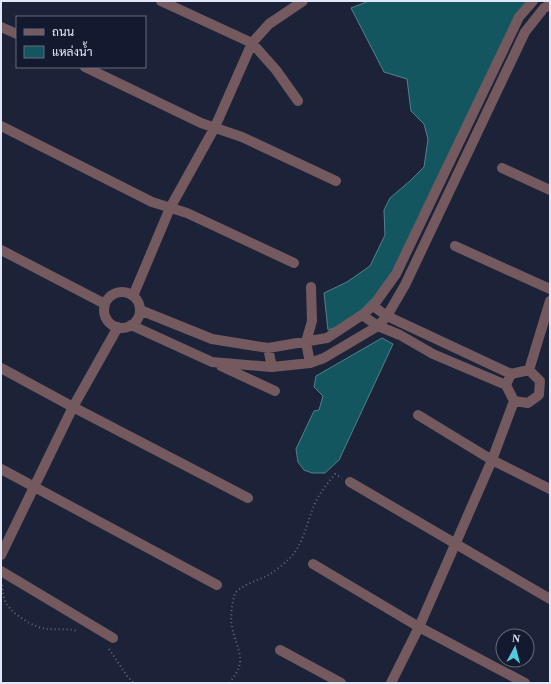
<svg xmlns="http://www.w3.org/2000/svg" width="551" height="684" viewBox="0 0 551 684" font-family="'Times New Roman',Sarabun,serif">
	<rect width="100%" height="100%" fill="#1c2338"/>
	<path fill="#13565f" stroke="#51828d" d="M369 1H531L392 278 350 322 328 330 324 293 347 282 370 266 385 235 384 210 390 198 410 181 424 167 428 139 424 124 411 111 407 79 384 72 351 8Z
		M382 338 393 344 339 460 325 473H312L304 470 298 462 296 449 314 411 319 410 323 396 314 387 316 376Z"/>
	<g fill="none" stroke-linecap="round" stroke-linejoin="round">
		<path stroke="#61687b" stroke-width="2" stroke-dasharray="1 3" stroke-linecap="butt" d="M2 585C3 591 3 597 6 603 12 614 34 628 47 629 57 630 67 628 78 631
			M109 649 127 676 134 683
			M229 683C249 660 237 652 232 627 230 616 232 604 235 593 244 584 256 581 267 576 275 571 284 564 291 557 305 541 307 520 316 501 321 491 328 483 335 474L342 478"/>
		<path stroke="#74595f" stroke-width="10" d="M161 1 252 43 276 70 298 101
			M1 27 17 34
			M85 67 201 123 242 137 336 181
			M1 126 152 202 187 213 294 263
			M502 168 550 190
			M455 246 550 289
			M1 250 105 304
			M104 310a18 18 0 1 1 36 0a18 18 0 1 1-36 0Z
			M133 296 170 208 215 127 252 43 269 24 303 1
			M373 306 387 316 511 374
			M140 310 212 339 268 348 327 338 362 315 373 306 396 274 519 17 533 1
			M362 315 378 326 400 335 433 354 506 385
			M131 325 212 362 272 367 310 363 324 358 378 326 387 316 405 285 525 32 544 8 550 5
			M268 348 272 367
			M310 363 306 342 312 321 311 287
			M221 366 275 391
			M1 368 73 407 248 498
			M529 370 540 381 539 395 528 403 514 401 506 385 511 374Z
			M529 370 550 301
			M418 415 492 460 550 489
			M1 469 217 585
			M350 482 550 599
			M1 555 73 407 118 327
			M313 564 419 627 525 683
			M1 571 113 638
			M280 650 341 683
			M391 683 419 627 492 460 514 401"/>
	</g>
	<rect width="551" height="684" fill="none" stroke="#e2e8f7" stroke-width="4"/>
	<rect x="16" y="16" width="130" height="52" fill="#13192e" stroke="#666c7e"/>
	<rect x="24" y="29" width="20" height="6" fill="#74595f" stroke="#666c7e"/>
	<text x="52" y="36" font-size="12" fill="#e2e8f7">ถนน</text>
	<rect x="24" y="46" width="20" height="12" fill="#13565f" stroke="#666c7e"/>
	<text x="52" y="56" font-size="12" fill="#e2e8f7">แหล่งน้ำ</text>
	<g transform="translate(515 648) rotate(7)"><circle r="19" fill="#13192e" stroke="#666c7e"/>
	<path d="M0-3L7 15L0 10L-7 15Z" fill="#54cadd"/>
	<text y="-6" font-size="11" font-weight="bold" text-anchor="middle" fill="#e2e8f7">N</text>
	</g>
</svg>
